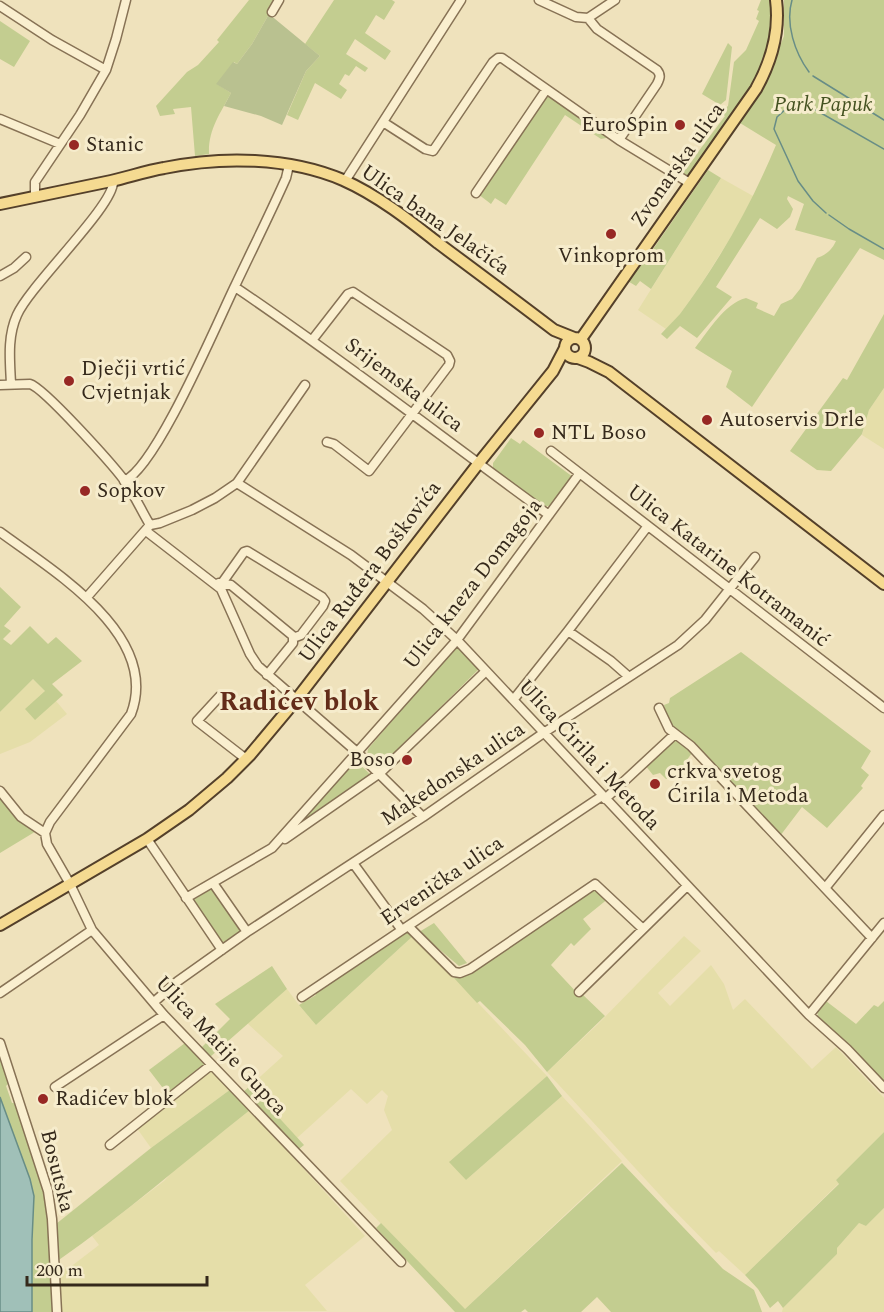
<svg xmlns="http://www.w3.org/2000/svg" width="884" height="1312" viewBox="0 0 884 1312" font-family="Spectral,serif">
	<rect width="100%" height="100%" fill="#efe2bc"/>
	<path fill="#e5dea9" d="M721 178 753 196 736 229 700 286 678 317 666 329 638 310Z
		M884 388V449L862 435 869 410Z
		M33 679 45 691 35 719 56 701 67 714 30 742 0 754V712Z
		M414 935 547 1076 450 1161 466 1180 562 1096 622 1161 464 1310 340 1181 392 1130 384 1110 388 1096 382 1090 367 1104 351 1089 297 1138 250 1086 283 1056 247 1023 287 989 299 1005 316 1025Z
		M684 936 701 951 658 993 670 1006 711 965 724 984 733 1010 745 999 812 1069 836 1047 884 1098V1132L836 1180 839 1183 745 1275 719 1251 716 1253 669 1205 547 1072 597 1025Z
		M210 1068 231 1089 151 1148 136 1127Z
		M250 1110 365 1236 305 1285 327 1311 59 1312 58 1270 69 1268 99 1245 92 1236 164 1181 175 1169Z
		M884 1208V1312H782L783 1308 837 1254V1248L859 1223 866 1226Z"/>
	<path fill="#c3cd90" d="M249 0H274L267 12 269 14 252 44 237 64 234 62 217 84 231 93C220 114 208 130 209 154L195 156 191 107 173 109 175 114 160 116 156 106 187 72 198 65 219 42 217 40Z
		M334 0H392L395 2 384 20 376 15 365 33 391 51 385 60 355 39 346 54 368 68 365 72 356 66 349 76 345 74 339 84 347 90 341 99 315 83 298 120 287 115 306 71 320 56 305 44Z
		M761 0H772C772 16 773 31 769 47 759 86 715 140 691 174L684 177 679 174 681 170 686 168 725 116 716 109H724L728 106 734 62 746 50 759 21 756 19 759 11 757 10Z
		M780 0H782V2L781 37 772 66 784 36V0H884V260L860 248 752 407 726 387 732 371 695 348C710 329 724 304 746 298L758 303 756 308 774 316 781 304 792 299 800 289 817 258C826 255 832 250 836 241L795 230 804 204 788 196 787 199 793 209 790 217 777 229 760 218 716 287 732 297 697 338 680 326 667 339 661 334C667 327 674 321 680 314 719 262 751 205 776 145L740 123 752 104 756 91Z
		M0 21 30 41 14 67 0 59Z
		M728 43 732 47 726 100 720 105 702 94Z
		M547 94 611 137 601 139 565 115 506 205 495 198 491 204 478 194Z
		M708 170 721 178 651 289 640 281 636 286 626 280 651 252Z
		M884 314V388L869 410 862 434 831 471 817 470 790 451 843 378 847 380Z
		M511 438 520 444 523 440 573 477 552 505 544 507 493 469V463Z
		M0 587 21 607 4 626 11 631 3 639 11 645 30 626 48 644 56 637 82 661 52 684 63 695 35 720 25 709 45 691 33 679 0 712Z
		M456 646 479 669 383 764H375L367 756 368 749Z
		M741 652 871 751 861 768 869 775 861 786 863 788 827 828 802 807 780 836 667 721 664 705 669 703 670 698Z
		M674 738 678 739 692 753 673 779H666L660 773 653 775 645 765 653 760Z
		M355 760 371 775 302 822 301 820Z
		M0 795 38 830 0 853Z
		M595 887 609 898 583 919 591 929 574 946 571 943 551 965 579 995 581 993 605 1016 547 1072 525 1045 484 1005 480 1001 477 1003 454 978 472 970Z
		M209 890H214L242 928 241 933 225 945 223 944 193 900Z
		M434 923 467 963 459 966 419 932Z
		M407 929 414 935 316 1025 299 1005 316 995 314 991Z
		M272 966 287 989 210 1057 201 1048 230 1019 215 1004Z
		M826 1001 856 1024 874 1005 878 1007 884 1001V1085L818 1016 817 1011Z
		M185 1043 207 1065 169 1096 149 1070Z
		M0 1051 10 1082 6 1086 12 1103H16L47 1202 54 1312H32V1240L34 1196 30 1179 0 1097Z
		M547 1076 562 1096 466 1180 449 1162Z
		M250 1086 304 1145 299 1149 243 1092Z
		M231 1089 250 1110C185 1161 124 1215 56 1262V1224L151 1148Z
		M884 1132V1208L866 1226 859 1223 837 1248V1254L783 1308 778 1301 770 1308 758 1289 745 1275 839 1184 836 1180Z
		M622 1163 723 1269 754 1290 762 1312H611L597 1297 581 1312H528L525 1309 521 1312H455L376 1228 381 1223 465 1309Z"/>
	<path fill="#b9c190" d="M269 14 320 56 306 71 282 125 261 116 224 106 231 93 216 84 233 62 237 64 252 44Z"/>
	<path fill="#a0c0b8" stroke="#688d86" stroke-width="1.5" d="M0 1097 30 1179 34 1196 32 1240V1312H0Z"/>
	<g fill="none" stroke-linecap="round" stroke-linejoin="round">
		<path stroke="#688d86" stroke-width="1.5" d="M792 0C785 24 795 53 809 72
			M813 76 884 120
			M811 108 794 106 786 109 777 117 774 129 798 181 813 201 826 213
			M814 109 884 149
			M829 215 849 229 884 249"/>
		<g stroke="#877255" stroke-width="11">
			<path id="minor" d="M539 0 576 17 588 18
				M0 6 52 40 106 70
				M272 12 279 0
				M588 18 597 29 657 70C661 75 660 78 657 84L619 140
				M588 18 615 0
				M0 119 60 144
				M383 122 425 149 433 151 493 62 498 58H502L619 140 688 182
				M345 181 461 0
				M476 193 546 90
				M35 197V182L80 115 106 70 116 39 126 0
				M0 276 14 268 26 257
				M235 287C342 359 444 439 549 515
				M313 339 348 294 353 292 447 355 450 361 449 365 369 471 334 444 327 442
				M11 384C10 361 7 337 17 315 30 285 116 204 113 181
				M0 385 30 384C44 388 112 464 124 480 134 494 141 510 150 525L87 597
				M551 451 884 708
				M124 481C156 468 217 323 235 286 252 250 270 214 286 178L289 165
				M237 483 351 555 423 609 457 640 809 1015 847 1049 884 1088
				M150 525 160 523 192 510 215 498 237 483 305 385
				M146 531 221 589 250 654 258 666 358 753 423 817
				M0 532C53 571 161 635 131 714L50 822 45 833 47 844 70 884 92 930 164 1015 401 1262
				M219 583 231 585 293 636V643L267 675
				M222 583 244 552 247 551 322 597 325 601 323 606 301 635 293 638
				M568 631 611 661 628 676
				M220 696 197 721 246 759
				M514 699 568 631 647 527
				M659 708 669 729 691 746 872 938
				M0 791 21 817 45 833
				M605 799 675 734
				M147 839 222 950
				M285 839 380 773 486 671
				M353 863 401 929
				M213 883 247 932
				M826 887 884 815
				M186 898 272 848 457 640 579 474
				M408 926 454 972 460 973 470 969 595 884 643 929
				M579 992 687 886
				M0 993 92 930
				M302 997 602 796
				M154 1002 178 981 247 932 423 817 545 732 678 645 705 620 755 557
				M809 1015 884 923
				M0 1043 48 1191 52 1219 57 1312
				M55 1087 164 1015
				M110 1145 211 1065"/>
		</g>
		<g stroke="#54402a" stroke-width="14">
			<path id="major" d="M0 204C37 196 74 189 111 181 129 177 146 171 164 168 222 156 289 157 343 180 377 195 409 220 438 243 477 272 516 301 554 330L574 338
				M565 348a10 10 0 1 1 20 0a10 10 0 1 1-20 0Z
				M581 339 756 89C771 62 780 31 776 0
				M578 358 589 362 609 372 884 584
				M0 925 147 839 189 810 227 778 250 755 296 700 478 464 553 371 565 348"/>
		</g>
		<use href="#minor" stroke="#faefcf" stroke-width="8"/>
		<use href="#major" stroke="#f5da91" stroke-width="10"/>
	</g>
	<g fill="#972824" stroke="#f6eccc" stroke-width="2">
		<circle cx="680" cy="125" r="6"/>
		<circle cx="74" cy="145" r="6"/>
		<circle cx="611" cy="234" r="6"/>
		<circle cx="69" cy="381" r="6"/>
		<circle cx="707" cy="420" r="6"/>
		<circle cx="539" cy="433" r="6"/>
		<circle cx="85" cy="491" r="6"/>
		<circle cx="407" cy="760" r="6"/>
		<circle cx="655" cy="784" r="6"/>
		<circle cx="43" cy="1099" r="6"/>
	</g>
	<g text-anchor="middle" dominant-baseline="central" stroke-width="6" stroke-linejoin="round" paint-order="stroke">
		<g font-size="21" font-style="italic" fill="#445221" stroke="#f6eccc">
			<text x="823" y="105">Park Papuk</text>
		</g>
		<g font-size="21" fill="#35291b" stroke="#f6eccc" text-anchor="start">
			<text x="668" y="125" text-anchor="end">EuroSpin</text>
			<text x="86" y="145">Stanic</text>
			<text x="611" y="256" text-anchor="middle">Vinkoprom</text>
			<text x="81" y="369">Dječji vrtić<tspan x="81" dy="24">Cvjetnjak</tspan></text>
			<text x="719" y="420">Autoservis Drle</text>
			<text x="551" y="433">NTL Boso</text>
			<text x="97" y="491">Sopkov</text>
			<text x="395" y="760" text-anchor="end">Boso</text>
			<text x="667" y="772">crkva svetog<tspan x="667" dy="24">Ćirila i Metoda</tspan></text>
			<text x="55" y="1099">Radićev blok</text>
		</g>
		<g font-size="21" fill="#35291b" stroke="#f6eccc">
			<text transform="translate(678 165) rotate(-55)">Zvonarska ulica</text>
			<text transform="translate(435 220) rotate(35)">Ulica bana Jelačića</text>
			<text transform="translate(404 385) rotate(37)">Srijemska ulica</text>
			<text transform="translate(728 566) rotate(38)">Ulica Katarine Kotramanić</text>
			<text transform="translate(370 572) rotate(-53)">Ulica Ruđera Boškovića</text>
			<text transform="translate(473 584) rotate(-52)">Ulica kneza Domagoja</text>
			<text transform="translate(589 755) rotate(47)">Ulica Ćirila i Metoda</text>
			<text transform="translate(453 774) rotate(-34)">Makedonska ulica</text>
			<text transform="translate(442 881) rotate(-34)">Ervenička ulica</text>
			<text transform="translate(221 1046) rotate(47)">Ulica Matije Gupca</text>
			<text transform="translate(57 1171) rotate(76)">Bosutska</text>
		</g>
		<g font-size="27" font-weight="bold" fill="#632c19" stroke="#f6eccc">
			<text x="299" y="702">Radićev blok</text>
		</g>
	</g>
	<path d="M27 1276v9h180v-9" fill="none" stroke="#35291b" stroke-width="3"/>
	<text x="36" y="1276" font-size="18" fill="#35291b" stroke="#f6eccc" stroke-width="4.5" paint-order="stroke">200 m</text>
</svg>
